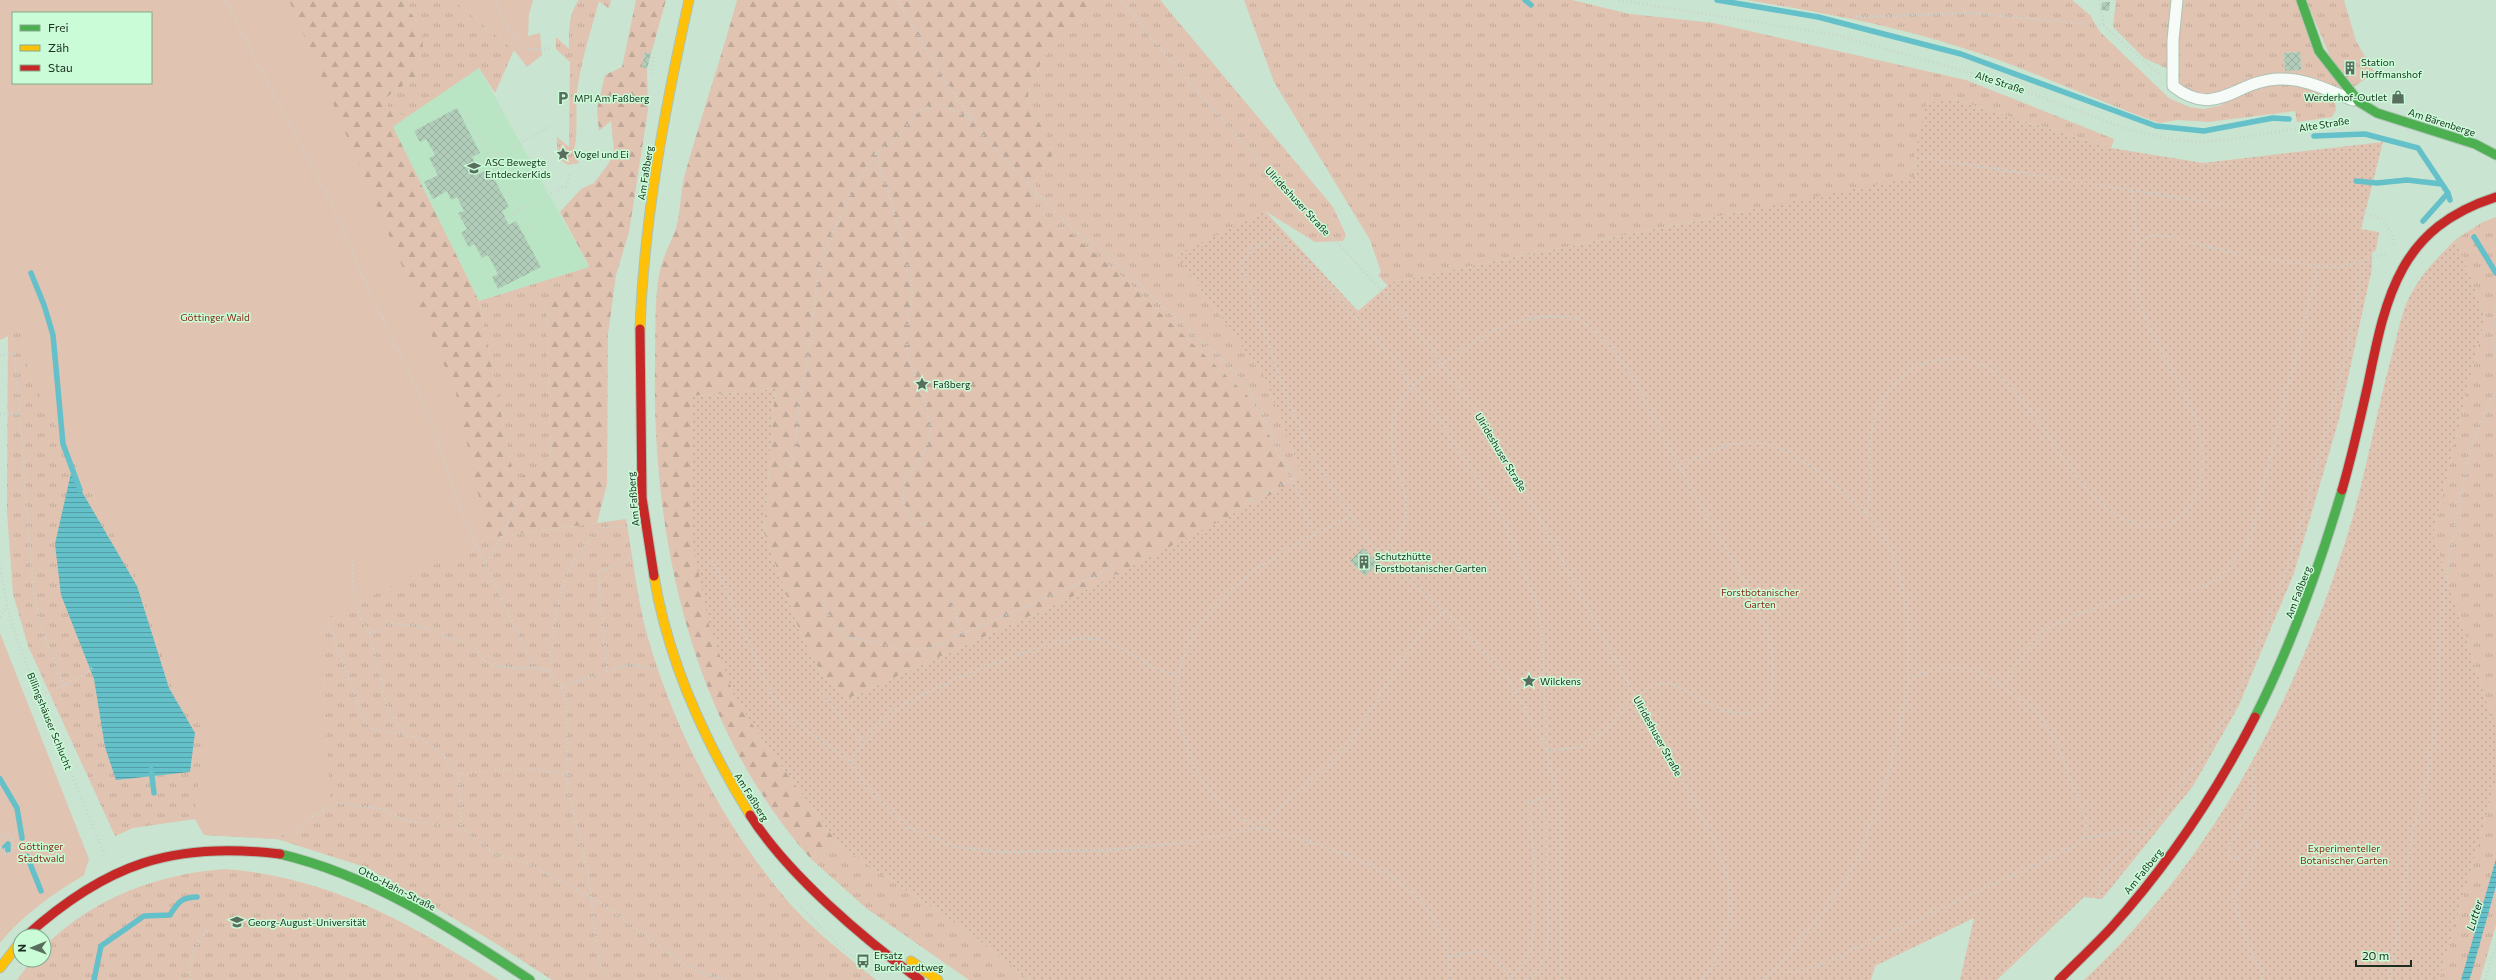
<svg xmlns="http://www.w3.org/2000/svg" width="2496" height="980" viewBox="0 0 2496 980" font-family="Commissioner,sans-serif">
	<defs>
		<pattern id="grass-tufts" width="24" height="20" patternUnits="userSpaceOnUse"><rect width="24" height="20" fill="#e1c3b1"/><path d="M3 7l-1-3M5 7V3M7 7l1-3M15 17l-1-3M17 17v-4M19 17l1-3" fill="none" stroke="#c0a898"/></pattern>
		<pattern id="forest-firs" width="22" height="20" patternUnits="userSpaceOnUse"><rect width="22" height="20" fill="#e1c3b1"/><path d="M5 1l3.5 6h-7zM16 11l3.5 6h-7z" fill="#c0a898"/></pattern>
		<pattern id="garden-dots" width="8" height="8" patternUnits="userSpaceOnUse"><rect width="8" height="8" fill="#e1c3b1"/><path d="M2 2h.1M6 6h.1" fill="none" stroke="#c0a898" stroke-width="1.8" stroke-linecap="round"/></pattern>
		<pattern id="water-rules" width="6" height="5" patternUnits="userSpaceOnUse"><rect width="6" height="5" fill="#64c0c9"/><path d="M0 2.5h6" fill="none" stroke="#529ca3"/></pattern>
		<pattern id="building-cross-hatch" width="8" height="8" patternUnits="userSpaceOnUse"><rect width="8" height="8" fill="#b2ccba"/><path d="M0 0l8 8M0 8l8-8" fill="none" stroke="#98b0a0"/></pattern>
	</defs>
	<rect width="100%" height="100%" fill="#c9e4d0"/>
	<path fill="#b9e5c4" d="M479 68 589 267 479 301 392 126Z"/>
	<path fill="url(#grass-tufts)" fill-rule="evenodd" d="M402 0H453L514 50 495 93 479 68 407 117 388 109 387 97 415 77 422 29Z
		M579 0H611L609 9 599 1C591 31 581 60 577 91 575 108 579 138 573 152L579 163 568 165C556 159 557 149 557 137L569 147 570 62 556 49V37L569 49C569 32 568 14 579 0Z
		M1088 0H1160L1333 207 1346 235 1343 241 1315 242 1265 211 1176 255 1265 378 1303 478 1293 484 1252 400 1115 270 1071 234 1038 212 1035 181 1052 156 1051 144 1029 104 1028 92 1043 58 1094 8Z
		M1244 0H1572L1630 14 1714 23 1966 80 2114 139 2111 148 1949 98 1915 156 1914 177 1881 216 1745 211 1392 282 1388 286 1378 275 1381 272 1370 240 1274 82Z
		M1747 0H2072L2090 15 2100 32 2169 98 2189 107 2203 109 2219 106 2255 87 2278 83 2304 86 2328 96 2335 103 2336 110 2332 117 2297 122 2295 111 2208 122 2178 120 2159 123C2093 99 2030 69 1963 48 1893 25 1820 12 1747 0Z
		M2116 0H2173L2168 69 2144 58 2113 27Z
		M2181 0H2298L2343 93 2316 81 2237 86 2205 96 2182 88C2172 61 2179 29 2181 0ZM2295 52H2300L2301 70 2285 71 2284 53Z
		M2306 0H2344L2356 41 2375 73 2353 87 2335 68Z
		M2496 217V719L2491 716 2433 534 2485 317 2456 239 2483 222Z
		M589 267 546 302 551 466 514 480 479 301Z
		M22 329 28 373 140 584 173 687 204 731 195 819 133 828 115 836 28 646 13 594 7 512 8 336Z
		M626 519C633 558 637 599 648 638 675 732 727 832 792 906 817 933 847 957 876 980H552L492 941 368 868 277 839 330 806 320 621 488 538Z
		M2496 782V925L2480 980H2439Z
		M839 845 973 935 1029 980H969L866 908 810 858Z
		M225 869C330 877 412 924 499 980H17L32 960H44V947C93 898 157 874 225 869Z"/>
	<path fill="url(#forest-firs)" fill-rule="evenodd" d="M0 0H402L422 29 423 49 415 77 387 97 388 109 407 117 393 127 479 301 514 479 551 466 546 302 589 266 560 212 581 189 594 183 609 163 614 150 611 121 599 131 597 109 605 75 622 67 636 0H666L651 54 645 52 642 67 647 69 648 110 629 232 616 275 608 334 607 484 597 523 488 538 320 621 330 806 277 839 204 835 195 819 204 731 173 687 140 584 28 373 22 329 0 340ZM13 13H151V83H13Z
		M737 0H1088L1094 8 1043 58 1028 92 1029 104 1051 144 1052 156 1035 181 1038 212 1071 234 1115 270 1252 400 1293 484 1072 597 847 699 821 673 799 630 764 533 775 389 693 396 759 735 839 845 810 858C692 724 652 540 655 366 656 339 654 296 660 271 663 256 671 243 676 228 681 211 680 192 685 174 701 116 721 59 737 0Z"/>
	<path fill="#e1c3b1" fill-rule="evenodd" d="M0 0H289L456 393 488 538 320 621 330 806 277 839 204 835 195 819 204 731 173 687 140 584 28 373 22 329 0 340ZM13 13H151V83H13Z
		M453 0H533L529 14 528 36 540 33 542 55 527 67 514 50Z
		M0 633 89 859 84 875C53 894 22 915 0 943Z"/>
	<path fill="url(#garden-dots)" d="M1949 98 2111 148 2203 163 2383 142 2361 229 2379 232 2376 250 2372 253V268L2339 419 2294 573 2238 707 2193 786 2102 899 2084 897 1997 980H1960L1974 918 1875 966 1871 980H1029L973 935 839 845 759 735 733 693 709 625 693 544V396L775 389 764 533 799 630 821 673 847 699 1072 597 1303 478 1265 378 1176 255 1265 211 1358 311 1392 282 1914 177 1915 156 1926 104Z
		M2456 239 2485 317 2433 534 2491 716 2496 719V782L2439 980H2084C2207 866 2291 710 2342 552 2364 488 2374 420 2392 355 2397 338 2400 318 2407 302 2418 277 2437 258 2456 239Z"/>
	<path fill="url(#water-rules)" d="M71 473 137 586 169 688 195 733 190 772 116 780 105 747 94 679 61 595 55 544Z
		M2496 859V886L2471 975 2469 980H2461Z"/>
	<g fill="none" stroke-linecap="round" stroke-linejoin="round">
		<path stroke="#64c0c9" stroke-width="5.5" d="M1525 0 1531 5
			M1717 0 1818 17 1961 54 2156 126 2204 131 2273 118 2289 119
			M2314 136 2365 134 2418 148 2448 193 2450 200
			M2356 181 2377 183 2407 180 2442 184
			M2423 221 2448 193
			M2474 237 2496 273
			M31 273 44 305 53 335 63 444 80 490
			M151 769 154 793
			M0 779 17 808 22 838
			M5 847 8 844V850
			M27 856 41 891
			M94 980 101 946 144 916 170 915C178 902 182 897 197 897"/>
	</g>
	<path fill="url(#building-cross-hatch)" d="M2102 2H2110L2109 11 2101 10Z
		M645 52 651 54 647 69 642 67Z
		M2300 52 2301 70 2285 71 2284 53Z
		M2349 61 2357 70 2350 75 2343 66Z
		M2394 92 2405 95 2403 103 2392 99Z
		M457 108 480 153 472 157 481 173 489 169 509 207 502 211 509 225 516 221 541 267 498 289 492 277 498 274 488 255 482 258 474 244 469 247 461 233 467 229 458 213 464 211 457 197 451 200 447 191 433 199 424 182 438 175 429 158 435 155 426 139 420 142 414 131Z
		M1363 548 1378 564 1365 576 1350 561Z"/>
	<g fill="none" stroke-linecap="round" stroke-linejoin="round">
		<g stroke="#adc2b2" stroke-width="13">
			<path id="lane" d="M2177 0 2173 40V86C2216 120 2236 80 2279 79 2306 78 2329 91 2353 100"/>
		</g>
		<g stroke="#adc2b2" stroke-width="11">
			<path id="fast" d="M2301 0 2319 51 2359 102 2377 113 2475 144 2496 155
				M2255 717C2292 644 2319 568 2342 490
				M280 854C373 876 451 928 530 980"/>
		</g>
		<g stroke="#adc2b2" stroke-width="11">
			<path id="slow" d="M640 329C644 218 665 108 689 0
				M654 576C668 662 705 742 750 815
				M911 961 938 980
				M0 968 20 942"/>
		</g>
		<g stroke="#adc2b2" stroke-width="11">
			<path id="jam" d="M640 329 642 498 654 576
				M2342 490C2352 456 2360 420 2368 384 2386 296 2399 228 2496 197
				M750 815C787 874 864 939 920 980
				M26 936C106 864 173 841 280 854
				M2059 980C2076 963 2094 946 2111 928 2168 865 2216 793 2255 717"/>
		</g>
		<path stroke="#cbd3cd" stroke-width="2.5" stroke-dasharray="1 3" stroke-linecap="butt" d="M225 0 336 213 367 286 424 404 465 521 524 647 535 667 550 672 561 686 566 697 568 791 588 872 599 962 610 980
			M495 0C500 13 515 45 529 49 536 51 545 48 552 48
			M898 0 939 72 985 138 1071 228 1101 250 1232 369 1255 398 1287 464 1315 536
			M1122 0C1179 74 1242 143 1306 210 1354 260 1402 310 1444 366 1521 469 1574 587 1637 699 1657 734 1677 768 1695 803 1732 873 1747 908 1703 980
			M1619 0 1836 35 1999 81 2127 129 2173 140 2196 142 2226 140 2350 120
			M2099 0 2104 26
			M1856 17 1972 13 2104 26 2159 74
			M651 74 654 55
			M465 111 531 233
			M876 153C889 196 904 241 911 285 914 305 904 325 907 345 910 374 929 400 930 429 932 458 894 476 905 507 909 518 916 522 927 525
			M1915 156 2244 208 2356 210 2382 219 2392 233 2394 244
			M477 166 551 126
			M2132 191 2137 244
			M505 218 566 186 571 172
			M2496 305 2492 333 2496 363
			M0 355 15 353 33 588 42 631 64 685 39 696
			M0 414H20
			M792 467 797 441 798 405 805 376 821 259 855 184 876 153 894 141 917 113 932 105H943L971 119
			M1245 504 1293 479
			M1865 513C1867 507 1869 500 1870 494 1873 468 1866 438 1876 414 1887 388 1904 368 1932 361 1954 356 1974 358 1993 371 2045 406 2087 536 2160 526 2180 523 2189 511 2196 493 2226 421 2147 353 2134 284 2132 271 2134 258 2137 244L2154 235 2166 236 2245 256 2320 266 2340 267 2388 253
			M1350 516C1329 529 1306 538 1285 551 1236 579 1179 629 1177 691 1176 710 1181 728 1187 746 1197 781 1223 813 1257 827 1266 831 1276 831 1285 834 1362 859 1448 882 1450 980
			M1382 554C1438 502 1377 471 1395 413 1404 383 1436 369 1461 351 1490 329 1527 313 1565 317 1569 318 1576 317 1580 320 1627 348 1653 419 1679 466 1740 433 1770 432 1826 478 1846 495 1873 514 1885 539 1926 623 1908 720 1878 804 1870 826 1863 848 1852 869 1840 892 1823 912 1807 932 1793 948 1780 968 1762 980
			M353 560V582L356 603 362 621 370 633 385 701 395 721 408 736 422 739 443 755 459 774 461 828
			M713 561 773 697 795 722 851 762 868 788 908 827 956 847 1001 852 1111 850 1187 842 1258 828 1338 756 1359 730 1394 671 1419 635 1445 611
			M484 564C501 544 509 522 518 497
			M0 565 7 606 17 640 105 856
			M949 594 962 634
			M823 600 832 623 848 637 901 649 930 648 1098 575 1113 564
			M0 617 7 606
			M328 622 365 722 373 729 408 736
			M370 633 393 624 419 626 475 647 483 660 497 666 518 668 534 667
			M607 671 598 572 631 559
			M550 672C556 613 555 571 602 527H626
			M64 685 81 677 93 667
			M561 686 625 666 635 665 658 670
			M2003 687C2016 666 2029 642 2050 627 2060 620 2136 593 2150 592 2162 591 2175 593 2187 591 2219 587 2238 560 2252 533L2307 309 2320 266
			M1516 692 1531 679 1544 675
			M823 694 862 742
			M851 762C861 744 872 729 888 715 916 692 1052 636 1088 638 1123 640 1146 671 1179 676
			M2253 764 2254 800 2229 848V855L2234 859 2241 857 2252 844H2258L2251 866 2234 897 2247 945 2262 972V980
			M459 774 522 768 567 774
			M0 836 7 834 13 837V850L10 853 1 855
			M292 836 306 821 336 803 378 808 408 821 461 828 497 856 525 862 598 901 684 964 699 972 727 980
			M6 838 13 841
			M2084 838 2120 832H2144
			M0 848 7 850
			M2096 899 2105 871 2144 832 2204 753 2234 701 2256 649 2286 572 2309 497 2349 343 2363 261
			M801 907 841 948 873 971
			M1448 956 1480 951 1500 964 1514 980
			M1771 974 1800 971 1816 967 2079 844 2086 832V820L2056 741 2036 710 1980 671 1966 667 1929 671 1909 679
			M1512 976 1531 951 1534 925 1535 868 1529 802 1557 793
			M191 980C190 960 192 942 209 930
			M863 980 872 971
			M1528 980 1538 972 1547 954 1548 925 1546 821 1540 798
			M1561 980 1560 809 1547 751 1508 678 1445 611 1430 599 1365 537 1316 463 1288 401 1241 265 1250 249 1277 238 1290 247 1399 364 1410 386 1426 399 1503 518 1537 604 1542 631 1547 751C1562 749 1582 749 1594 739 1617 723 1633 687 1664 683 1672 682 1680 688 1687 691 1714 706 1738 725 1768 705 1788 646 1747 585 1718 535 1705 512 1692 489 1679 466
			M2390 980 2412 834 2429 773 2439 690 2440 624 2453 534 2471 447 2496 388
			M2485 980 2496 945"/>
		<use href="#lane" stroke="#f7fbf8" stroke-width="11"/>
		<use href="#fast" stroke="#4caf50" stroke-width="9"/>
		<use href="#slow" stroke="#ffc107" stroke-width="9"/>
		<use href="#jam" stroke="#c62828" stroke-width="9"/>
	</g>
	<defs>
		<g id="building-bare" transform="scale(1.08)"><path d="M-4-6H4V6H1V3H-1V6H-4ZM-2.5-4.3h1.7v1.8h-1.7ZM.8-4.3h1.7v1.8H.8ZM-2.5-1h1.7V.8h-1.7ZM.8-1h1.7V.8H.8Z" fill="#586e5e" stroke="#cafdd7" stroke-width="2.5" paint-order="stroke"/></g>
		<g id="shop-bare" transform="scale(1.08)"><path d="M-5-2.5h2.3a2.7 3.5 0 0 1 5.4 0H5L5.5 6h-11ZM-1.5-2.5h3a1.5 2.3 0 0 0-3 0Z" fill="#586e5e" stroke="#cafdd7" stroke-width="2.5" paint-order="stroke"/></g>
		<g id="parking-bare" transform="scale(1.08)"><path d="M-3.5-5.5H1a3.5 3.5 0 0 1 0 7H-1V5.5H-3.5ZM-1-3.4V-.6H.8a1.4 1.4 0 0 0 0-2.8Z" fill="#586e5e" stroke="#cafdd7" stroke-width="2.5" paint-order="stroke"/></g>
		<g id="sight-bare" transform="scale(1.08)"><path d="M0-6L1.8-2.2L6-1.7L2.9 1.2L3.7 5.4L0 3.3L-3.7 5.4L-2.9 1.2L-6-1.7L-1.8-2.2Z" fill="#586e5e" stroke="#cafdd7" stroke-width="2.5" paint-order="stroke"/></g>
		<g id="school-bare" transform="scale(1.08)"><path d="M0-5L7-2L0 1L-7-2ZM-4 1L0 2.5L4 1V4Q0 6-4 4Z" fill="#586e5e" stroke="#cafdd7" stroke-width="2.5" paint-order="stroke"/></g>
		<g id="university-bare" transform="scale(1.08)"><path d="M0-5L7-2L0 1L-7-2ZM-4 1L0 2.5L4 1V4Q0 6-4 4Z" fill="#586e5e" stroke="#cafdd7" stroke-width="2.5" paint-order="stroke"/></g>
		<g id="bus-bare" transform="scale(1.08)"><path d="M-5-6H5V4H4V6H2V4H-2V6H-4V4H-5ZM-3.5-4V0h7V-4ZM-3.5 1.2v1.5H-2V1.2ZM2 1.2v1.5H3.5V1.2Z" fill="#586e5e" stroke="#cafdd7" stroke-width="2.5" paint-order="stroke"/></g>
	</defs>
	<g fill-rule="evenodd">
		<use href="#building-bare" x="2350" y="68"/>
		<use href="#shop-bare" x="2398" y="97"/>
		<use href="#parking-bare" x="563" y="98"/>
		<use href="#sight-bare" x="563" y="154"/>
		<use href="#school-bare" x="474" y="168"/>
		<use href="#sight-bare" x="922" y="384"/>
		<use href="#building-bare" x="1364" y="562"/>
		<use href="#sight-bare" x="1529" y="681"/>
		<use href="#university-bare" x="237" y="922"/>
		<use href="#bus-bare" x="863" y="961"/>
	</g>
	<g text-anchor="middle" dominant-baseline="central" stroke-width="3" stroke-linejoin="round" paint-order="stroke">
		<g font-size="10" fill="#1b2e20" stroke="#cafdd7" text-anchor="start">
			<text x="2361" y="62">Station<tspan x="2361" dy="12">Hoffmanshof</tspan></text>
			<text x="2387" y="97" text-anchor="end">Werderhof-Outlet</text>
			<text x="574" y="98">MPI Am Faßberg</text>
			<text x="574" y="154">Vogel und Ei</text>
			<text x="485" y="162">ASC Bewegte<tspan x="485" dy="12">EntdeckerKids</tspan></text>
			<text x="933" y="384">Faßberg</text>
			<text x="1375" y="556">Schutzhütte<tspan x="1375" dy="12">Forstbotanischer Garten</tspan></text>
			<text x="1540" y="681">Wilckens</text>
			<text x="248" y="922">Georg-August-Universität</text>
			<text x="874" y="955">Ersatz<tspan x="874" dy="12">Burckhardtweg</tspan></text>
		</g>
		<g font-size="10" fill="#1b2e20" stroke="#cafdd7">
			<text transform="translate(2000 82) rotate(18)">Alte Straße</text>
			<text transform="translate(2442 122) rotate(18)">Am Bärenberge</text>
			<text transform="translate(2324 124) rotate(-9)">Alte Straße</text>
			<text transform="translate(645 173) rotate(-81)">Am Faßberg</text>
			<text transform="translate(1298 201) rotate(47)">Ulrideshuser Straße</text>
			<text transform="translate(1501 452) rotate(59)">Ulrideshuser Straße</text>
			<text transform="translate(633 499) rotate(-95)">Am Faßberg</text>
			<text transform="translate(2298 592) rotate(-69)">Am Faßberg</text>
			<text transform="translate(50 721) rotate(68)">Billingshäuser Schlucht</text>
			<text transform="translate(1658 736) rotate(61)">Ulrideshuser Straße</text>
			<text transform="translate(752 797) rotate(58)">Am Faßberg</text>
			<text transform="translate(2143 871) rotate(-51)">Am Faßberg</text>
			<text transform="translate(397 888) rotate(27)">Otto-Hahn-Straße</text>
		</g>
		<g font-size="10" fill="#8b2715" stroke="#cafdd7">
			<text x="215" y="317">Göttinger Wald</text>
			<text x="1760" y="592">Forstbotanischer<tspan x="1760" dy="12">Garten</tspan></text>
			<text x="41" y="846">Göttinger<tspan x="41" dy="12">Stadtwald</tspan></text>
			<text x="2344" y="848">Experimenteller<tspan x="2344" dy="12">Botanischer Garten</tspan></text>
		</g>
		<g font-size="11" font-style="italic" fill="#192d31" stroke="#cafdd7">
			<text transform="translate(2474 915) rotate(-73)">Lutter</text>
		</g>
	</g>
	<rect x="12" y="12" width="140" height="72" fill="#cafdd7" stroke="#84aa8e"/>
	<rect x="20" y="25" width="20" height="6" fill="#4caf50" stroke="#84aa8e"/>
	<text x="48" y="32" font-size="12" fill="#1b2e20">Frei</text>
	<rect x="20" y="45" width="20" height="6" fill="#ffc107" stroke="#84aa8e"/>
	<text x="48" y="52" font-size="12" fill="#1b2e20">Zäh</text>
	<rect x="20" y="65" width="20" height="6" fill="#c62828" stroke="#84aa8e"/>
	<text x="48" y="72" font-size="12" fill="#1b2e20">Stau</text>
	<g transform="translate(32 948) rotate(269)"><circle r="19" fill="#cafdd7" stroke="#84aa8e"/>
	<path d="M0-3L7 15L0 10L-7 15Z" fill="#586e5e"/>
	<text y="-6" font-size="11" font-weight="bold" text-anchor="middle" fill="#1b2e20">N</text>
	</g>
	<path d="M2356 960v6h55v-6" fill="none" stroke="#1b2e20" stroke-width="2"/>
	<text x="2362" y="960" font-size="12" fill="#1b2e20" stroke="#cafdd7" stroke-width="3" paint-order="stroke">20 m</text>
</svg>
